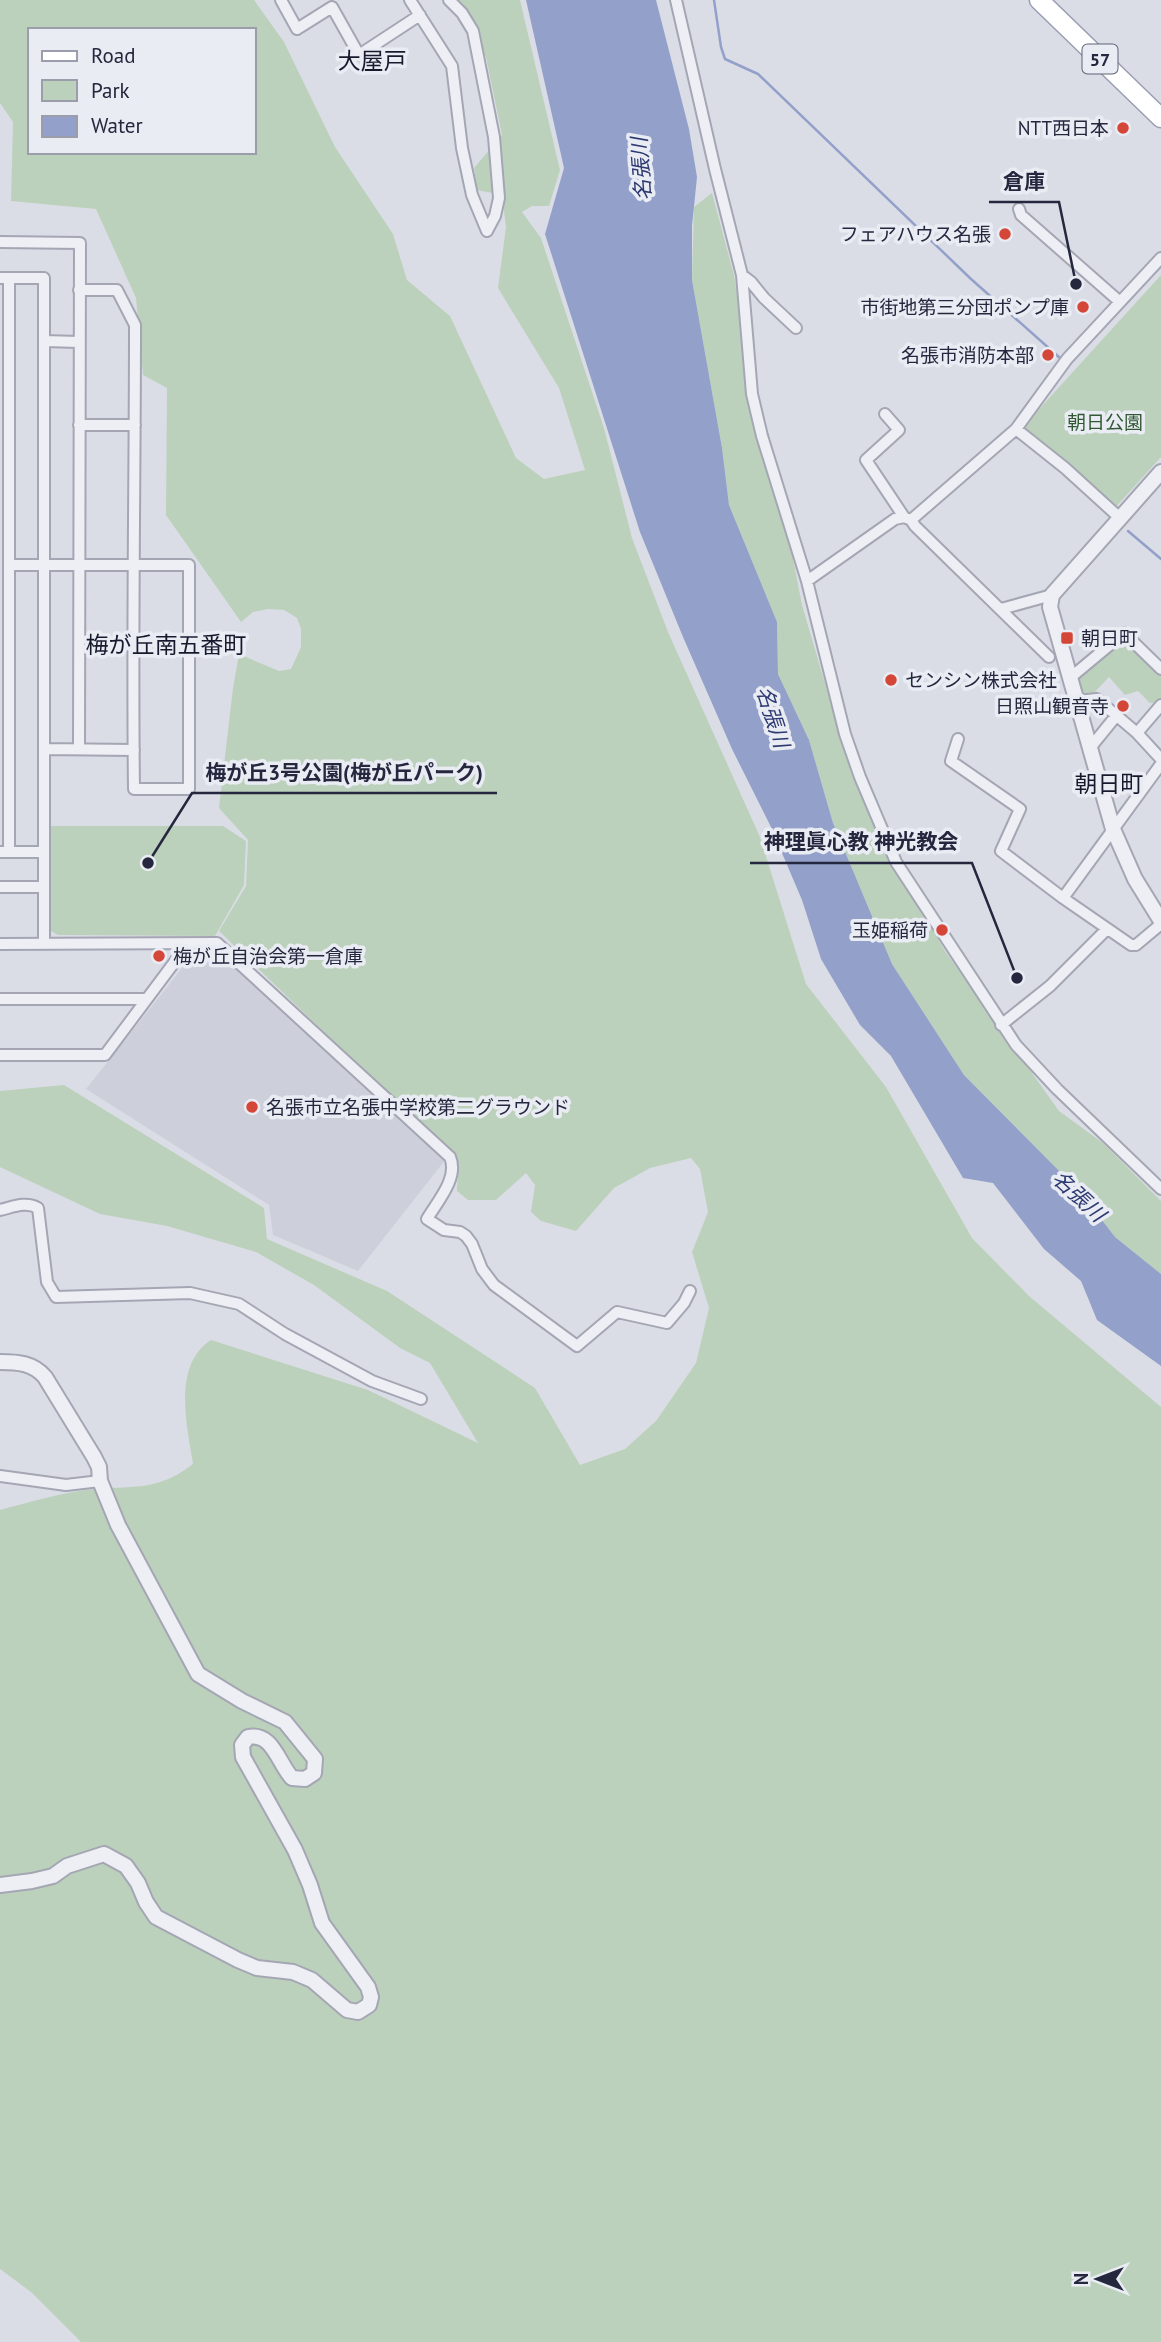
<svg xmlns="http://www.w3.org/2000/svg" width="1161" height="2342" viewBox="0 0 1161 2342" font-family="'PT Sans','Noto Sans JP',sans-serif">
	<rect width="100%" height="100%" fill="#dbdde6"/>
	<path fill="#cdcfdb" d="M227 952 446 1159 358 1271 273 1235 269 1205 86 1089 194 953Z"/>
	<path fill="#bcd1bc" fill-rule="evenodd" d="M0 0H254L284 42 335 147 393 234 407 280 450 316 516 458 544 479 585 470 559 388 498 288 506 227 502 195 477 190 474 168 502 135 486 57 445 0H520L560 170 549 206H532L522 212 541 238 604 428 632 538 668 632 760 837 806 984 886 1087 972 1238 1029 1296 1161 1407V2342H81L31 2292 0 2269V1510C26 1503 53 1495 79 1491 125 1483 152 1496 193 1464 187 1426 172 1365 211 1340L368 1390 478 1443 430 1363 400 1348 314 1285 256 1252 167 1226 100 1214 0 1167V1091L64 1085 264 1208 267 1239 387 1291 535 1388 580 1465 625 1449 656 1421 696 1363 709 1308 692 1252 708 1212 700 1169 691 1158 650 1168 614 1188 576 1231 541 1221 531 1212 535 1185 526 1173 496 1200H468L457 1191 458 1161 219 931 246 886 248 840 219 808 233 688 239 654 279 671 291 669 301 647V629L297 618 284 610 268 609 253 612 241 622 166 515 167 388 143 375 136 298 96 209 11 201 13 122 0 103ZM30 30H254V152H30Z
		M712 193 734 275 742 329 788 533 802 605 850 769 870 816 891 860 945 951 1059 1111 1103 1143 1161 1201V1274L1115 1237 1081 1193 964 1075 892 964 833 823 809 740 778 674 777 622 729 505 722 448 692 280 694 207Z
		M1161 275V457L1114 509 1048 446 1021 429Z
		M1123 639 1161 675V700L1158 703H1150L1138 691 1125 695 1109 677 1093 694 1077 697 1073 679Z
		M50 826H223L246 841 244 885 215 936 58 935 51 931Z"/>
	<path fill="#93a0c9" d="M526 0H656L689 129 697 177 692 226V280L722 448 729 505 777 622 778 674 809 740 833 823 892 964 964 1075 1081 1193 1115 1237 1161 1274V1366L1097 1320 1081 1281 1044 1249 993 1183 963 1178 891 1056 860 1025 821 959 802 900 770 825 732 749 683 637 640 532 545 234 564 168Z"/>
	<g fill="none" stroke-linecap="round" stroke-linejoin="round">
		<path stroke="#93a0c9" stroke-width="2.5" d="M714 0 721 47 725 59 758 74 971 279 1060 358 1062 362
			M1128 531 1161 559"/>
		<g stroke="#a4a6b3" stroke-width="14">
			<path id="minor" d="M281 0 297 29 332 7 359 55 420 15
				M410 0 452 66 462 148 472 195 487 231
				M449 0 462 13 473 31 494 137 499 198 495 216 487 231
				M676 0 715 169 742 275 752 394 762 436 807 581 845 734 860 777 896 862 1016 1045 1057 1089 1161 1189
				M1019 209 1021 215 1120 302
				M0 242 80 243 79 749
				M742 275 751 282 764 298 796 328
				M0 278H44V944
				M44 341 79 342
				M885 414 899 430 866 460 904 517
				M79 425H135
				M1016 429 1065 468 1121 519
				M911 520 1016 429 1067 359 1161 258
				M9 565C69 565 129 565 189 565V789H134C132 634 135 479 135 325L117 290H79
				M807 581 895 519 904 517 911 520 915 526 1049 657
				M1001 609 1052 595
				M1070 678 1124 633 1161 669
				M1077 701 1097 699 1137 733 1161 759
				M1137 733 1161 705
				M958 739 951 761 1020 809 1001 851 1063 898 1131 945H1136L1161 924
				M1090 748 1116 716
				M44 749 134 750
				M0 852H44
				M9 852V278
				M0 887H44
				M1063 898 1161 764
				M0 944 217 943 450 1157C459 1178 437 1202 427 1219L444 1230 460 1232 466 1236 472 1244 482 1269 494 1285 577 1346 617 1312 667 1323 684 1303 690 1291
				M0 999H147
				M1001 1025 1050 986 1107 929
				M0 1055H105L188 944
				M0 1210C13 1207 26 1201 38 1208L47 1282 56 1297 190 1293 239 1304 285 1334 372 1381 421 1399
				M0 1476 66 1485 100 1481"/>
		</g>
		<g stroke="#a4a6b3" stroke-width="18">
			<path id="tertiary" d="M1161 472 1052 595 1050 607 1113 829 1135 879 1161 921
				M0 1362C18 1362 33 1363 45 1377L94 1457 99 1467 100 1481 118 1525 198 1674 242 1701 285 1722 315 1759 314 1773 305 1779 292 1778C278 1763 273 1732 248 1737L242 1745 243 1757 295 1850 310 1885 322 1923 368 1987 371 1997 369 2005 358 2012 347 2010 312 1980 293 1972 257 1968 238 1960 156 1917 146 1902 138 1883 126 1866 104 1854 67 1866 53 1876 32 1881 0 1885"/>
		</g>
		<g stroke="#9a9eb3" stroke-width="21">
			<path id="primary" d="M1039 0 1161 118"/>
		</g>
		<use href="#minor" stroke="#eeeef5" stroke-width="10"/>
		<use href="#tertiary" stroke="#eeeef5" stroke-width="14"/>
		<use href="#primary" stroke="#fff" stroke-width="18"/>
	</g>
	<g fill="#d44637" stroke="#eaecf4" stroke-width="2.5">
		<circle cx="1123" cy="128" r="7"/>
		<circle cx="1005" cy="234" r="7"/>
		<circle cx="1083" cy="307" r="7"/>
		<circle cx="1048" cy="355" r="7"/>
		<rect x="1060" y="631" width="14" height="14" rx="3.5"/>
		<circle cx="891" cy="680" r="7"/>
		<circle cx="1123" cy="706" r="7"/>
		<circle cx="942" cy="930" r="7"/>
		<circle cx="159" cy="956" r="7"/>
		<circle cx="252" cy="1107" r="7"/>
	</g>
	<g text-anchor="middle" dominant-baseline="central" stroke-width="7" stroke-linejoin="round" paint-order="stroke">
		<rect fill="#eaecf4" stroke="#5f6274" stroke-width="2" x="1082.5" y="44.5" width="35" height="29" rx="5"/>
		<g font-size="18" font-weight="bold" fill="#24273d">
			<text x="1100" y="59">57</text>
		</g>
		<g font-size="19" fill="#24273d" stroke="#eaecf4" text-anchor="end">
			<text x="1109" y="128">NTT西日本</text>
			<text x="991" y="234">フェアハウス名張</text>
			<text x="1069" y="307">市街地第三分団ポンプ庫</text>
			<text x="1034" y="355">名張市消防本部</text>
			<text x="1081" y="638" text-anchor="start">朝日町</text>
			<text x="905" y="680" text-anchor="start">センシン株式会社</text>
			<text x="1109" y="706">日照山観音寺</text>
			<text x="928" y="930">玉姫稲荷</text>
			<text x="173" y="956" text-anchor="start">梅が丘自治会第一倉庫</text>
			<text x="266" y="1107" text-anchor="start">名張市立名張中学校第二グラウンド</text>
		</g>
		<g font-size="19" fill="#315933" stroke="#eaecf4">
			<text x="1105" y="422">朝日公園</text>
		</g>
		<g font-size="21" font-style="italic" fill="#2d3b72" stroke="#eaecf4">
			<text transform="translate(641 169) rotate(-94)">名張川</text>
			<text transform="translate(773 717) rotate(72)">名張川</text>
			<text transform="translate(1079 1196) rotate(43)">名張川</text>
		</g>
		<g font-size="23" fill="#17192d" stroke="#eaecf4">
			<text x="372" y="60">大屋戸</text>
			<text x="166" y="644">梅が丘南五番町</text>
			<text x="1109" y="783">朝日町</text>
		</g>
	</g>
	<path fill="none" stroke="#24273d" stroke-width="2.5" d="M1076 284L1059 202H989M148 863L192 793H497M1017 978L972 863H750"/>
	<g fill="#24273d" stroke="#eaecf4" stroke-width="2.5">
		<circle cx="1076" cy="284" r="7"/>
		<circle cx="148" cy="863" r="7"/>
		<circle cx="1017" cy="978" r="7"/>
	</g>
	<g font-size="21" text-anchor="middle" font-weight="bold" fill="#24273d" stroke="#eaecf4" stroke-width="7" stroke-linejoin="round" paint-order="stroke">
		<text x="1024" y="189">倉庫</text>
		<text x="344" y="780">梅が丘3号公園(梅が丘パーク)</text>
		<text x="861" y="849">神理眞心教 神光教会</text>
	</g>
	<rect x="28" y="28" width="228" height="126" fill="#eaecf4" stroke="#9b9dab" stroke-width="2"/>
	<rect x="42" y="51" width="35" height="10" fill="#ffffff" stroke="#9b9dab" stroke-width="2"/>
	<text x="91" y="63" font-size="21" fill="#24273d">Road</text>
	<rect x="42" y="80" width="35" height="21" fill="#bcd1bc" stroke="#9b9dab" stroke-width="2"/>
	<text x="91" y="98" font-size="21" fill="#24273d">Park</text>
	<rect x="42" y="116" width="35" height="21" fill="#93a0c9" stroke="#9b9dab" stroke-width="2"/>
	<text x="91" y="133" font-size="21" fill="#24273d">Water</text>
	<g transform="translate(1098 2279) rotate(270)" stroke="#eaecf4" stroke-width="5" paint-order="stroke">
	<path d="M0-5L12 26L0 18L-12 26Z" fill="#24273d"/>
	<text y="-10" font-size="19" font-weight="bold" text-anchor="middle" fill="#24273d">N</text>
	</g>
</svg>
